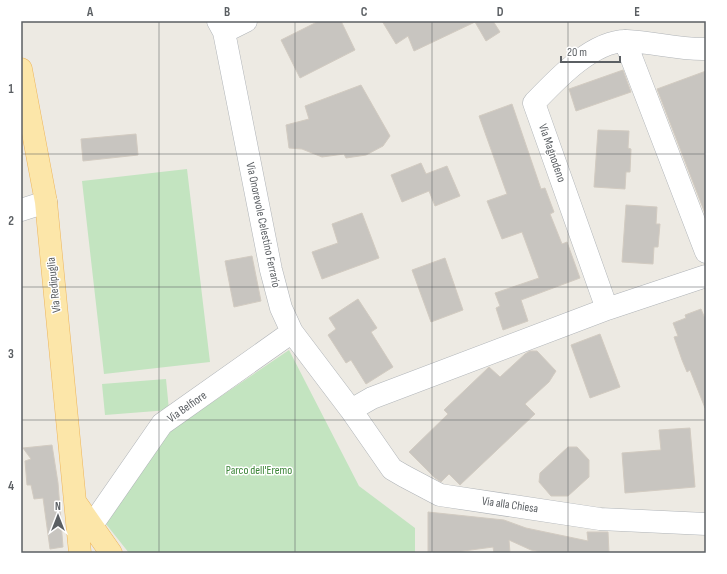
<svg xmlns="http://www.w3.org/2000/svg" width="727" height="574" viewBox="0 0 727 574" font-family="'Sofia Sans Condensed',sans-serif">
	<rect width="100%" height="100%" fill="#edeae3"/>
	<path fill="#c3e4c0" d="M187 169 210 362 104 374 82 181Z
		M289 350 359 486 415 528V553H129L106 524 170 431Z
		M166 379 169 410 105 415 102 384Z"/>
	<path fill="#c8c5c0" stroke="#d2cbc1" d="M319 21H341L355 50 300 78 281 40Z
		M382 21H493L500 32 486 41 475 22 414 51 408 36 396 44Z
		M623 70 631 92 576 111 569 89Z
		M706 71V216L657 89Z
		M361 85 390 136 383 146 366 155 346 158 344 154 322 157 302 149 289 148 286 125 309 119 305 106Z
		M512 104 541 189 545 188 554 212 550 214 562 244 567 242 580 278 521 300 528 321 503 330 496 308 500 306 495 293 539 278 522 232 502 239 487 201 507 194 479 116Z
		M598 130 629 131 628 148 631 149 630 172H626L625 189 594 187Z
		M136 134 138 155 83 161 81 139Z
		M421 163 426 174 447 166 460 196 435 206 429 191 402 202 391 175Z
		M626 205 657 207 656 224H660L658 247H654L653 264 622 262Z
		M362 213 379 258 322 279 312 252 338 243 332 224Z
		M252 256 261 301 234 307 225 261Z
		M445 258 463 310 431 322 412 270Z
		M358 299 377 328 371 332 393 367 366 384 351 360 346 363 328 335 336 329 329 318Z
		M701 309 706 321 705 408 690 370 687 372 682 360 674 337 678 336 673 323 686 318 685 315Z
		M600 334 620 387 590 398 571 345Z
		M530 351H537L556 371 549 382 525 404 535 414 460 485 449 474 441 482 435 478 409 452 448 414 444 410 489 367 500 377 525 354Z
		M690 428 695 487 625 493 622 453 661 450 659 430Z
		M52 445 58 483 63 547 50 549 43 498 34 499 31 485H27L25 461 31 459 23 448Z
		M568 447H577L589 460V477L568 496H551L539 482 540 473Z
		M428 512 504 520 526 528 588 541 587 532H608L609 553H546L531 550 509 540 510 553H494L493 547 456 552H428Z"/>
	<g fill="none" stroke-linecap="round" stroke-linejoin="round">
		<g stroke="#b0b4b8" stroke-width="23">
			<path id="minor" d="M218 21 224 32 271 270 281 308 292 332 351 410 392 469 404 476 440 495 600 519 706 524
				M224 32 246 21
				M625 41 706 252
				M21 210 46 202
				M607 309 534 103C556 80 593 40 627 41 653 42 679 50 706 49
				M351 410 372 398 607 309 706 276
				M92 525 162 424 292 332"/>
		</g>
		<g stroke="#edb55c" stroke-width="23">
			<path id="major" d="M21 69 46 202 80 553
				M76 503 111 553"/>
		</g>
		<use href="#minor" stroke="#fff" stroke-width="22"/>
		<use href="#major" stroke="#fce6a9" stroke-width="22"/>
	</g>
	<path fill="none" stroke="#5b5f63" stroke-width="1" stroke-opacity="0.55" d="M159 21V553M295 21V553M432 21V553M568 21V553M21 154H706M21 287H706M21 420H706"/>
	<g text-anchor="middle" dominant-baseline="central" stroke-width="3" stroke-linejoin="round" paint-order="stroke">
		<g font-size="12" fill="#5b5f63" stroke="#fff">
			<text transform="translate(552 153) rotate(71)">Via Magnodeno</text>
			<text transform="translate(263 225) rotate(78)">Via Onorevole Celestino Ferrario</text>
			<text transform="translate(54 285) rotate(-96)">Via Redipuglia</text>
			<text transform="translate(187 407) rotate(-35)">Via Belfiore</text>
			<text transform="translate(510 505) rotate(8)">Via alla Chiesa</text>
		</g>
		<g font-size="12" fill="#3c8538" stroke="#fff">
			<text x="259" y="470">Parco dell'Eremo</text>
		</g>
	</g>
	<rect width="727" height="574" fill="none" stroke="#ffffff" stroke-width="44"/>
	<g transform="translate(58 516)" stroke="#ffffff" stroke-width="3" paint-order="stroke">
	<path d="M0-3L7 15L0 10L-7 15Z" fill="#5b5f63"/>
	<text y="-6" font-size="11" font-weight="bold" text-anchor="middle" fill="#5b5f63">N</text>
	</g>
	<path d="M561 56v6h59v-6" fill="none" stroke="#5b5f63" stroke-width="2"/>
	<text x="567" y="56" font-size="12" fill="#5b5f63" stroke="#ffffff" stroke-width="3" paint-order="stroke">20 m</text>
	<rect x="22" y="22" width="683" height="530" fill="none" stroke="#5b5f63" stroke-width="1.5"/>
	<g font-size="13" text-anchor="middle" font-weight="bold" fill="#5b5f63">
		<text x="90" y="16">A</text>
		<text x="227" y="16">B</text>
		<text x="364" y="16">C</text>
		<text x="500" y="16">D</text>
		<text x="637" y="16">E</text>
		<text x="11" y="93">1</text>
		<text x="11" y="225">2</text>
		<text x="11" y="358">3</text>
		<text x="11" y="490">4</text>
	</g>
</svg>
